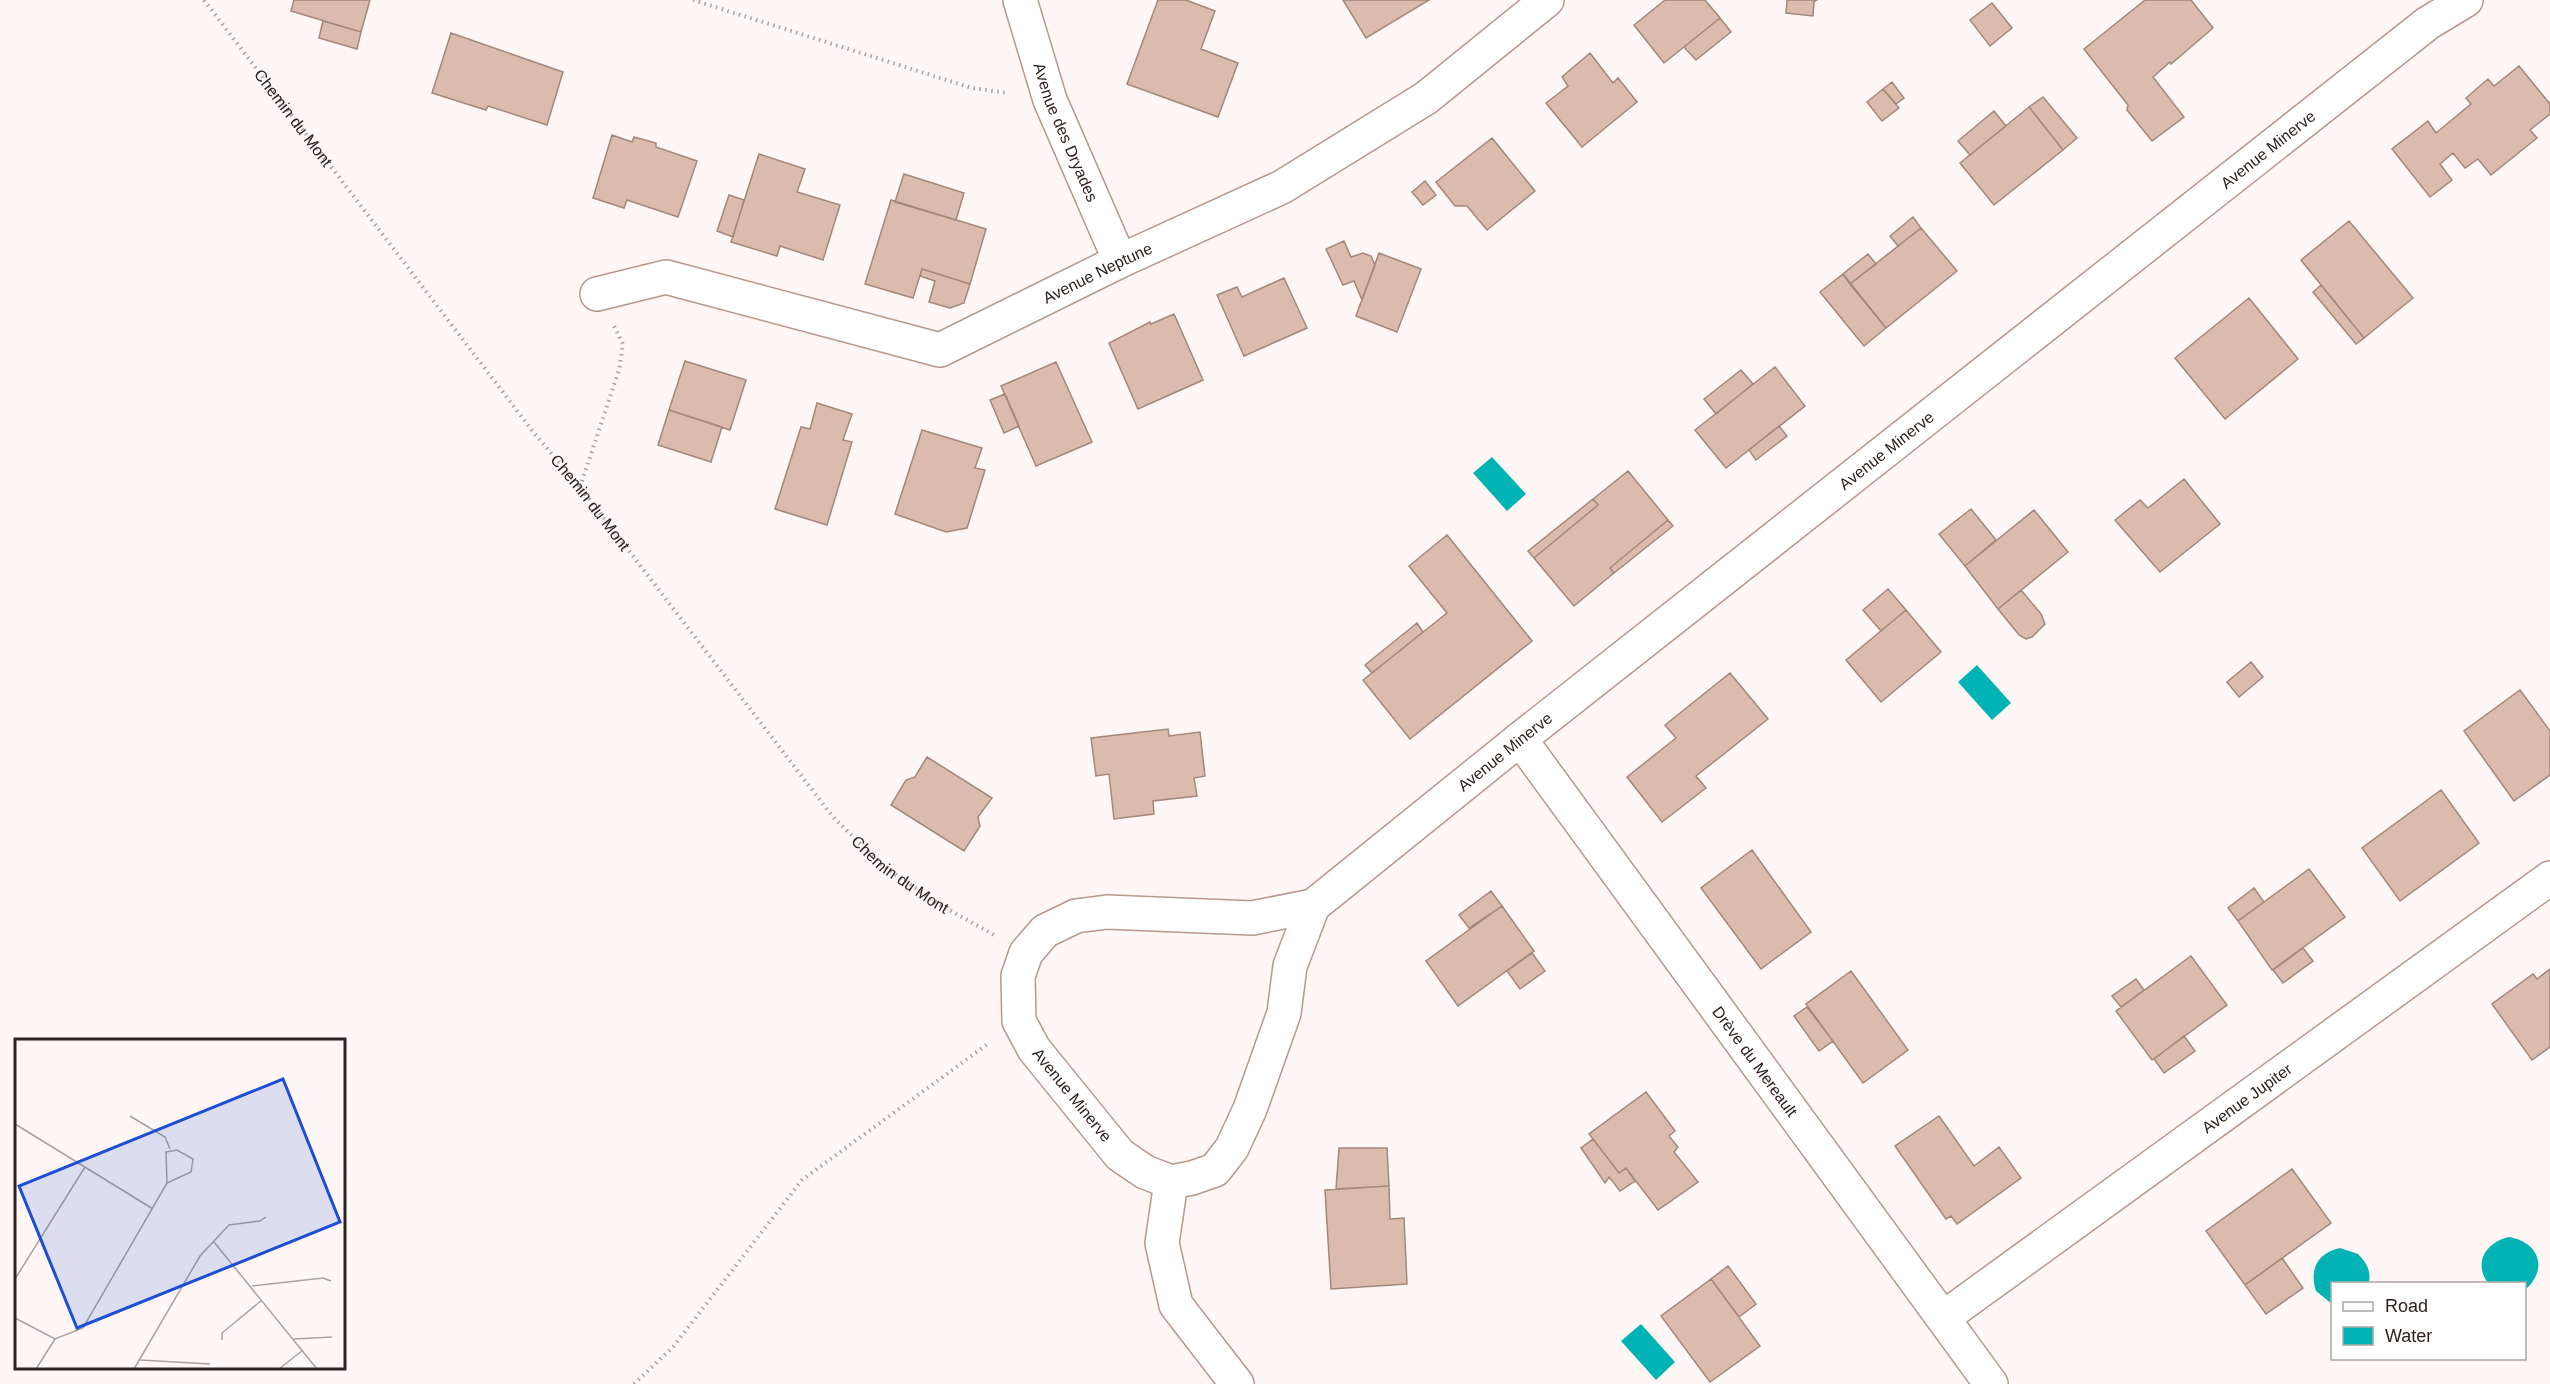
<svg xmlns="http://www.w3.org/2000/svg" width="2550" height="1384" viewBox="0 0 2550 1384" font-family="Arial,sans-serif">
	<rect width="100%" height="100%" fill="#fef7f5"/>
	<path fill="#02b3b5" d="M1492 457 1526 494 1507 511 1473 473Z
		M1977 665 2011 703 1992 720 1958 682Z
		M2509 1237C2539 1242 2549 1269 2525 1290L2524 1284 2488 1283C2473 1263 2486 1242 2509 1237Z
		M2340 1248 2358 1254C2367 1263 2371 1271 2369 1283L2332 1284V1304L2316 1291C2309 1270 2317 1253 2340 1248Z
		M1641 1324 1675 1362 1656 1380 1621 1341Z"/>
	<path fill="#dbbbae" stroke="#a4877b" stroke-width="1.5" d="M294 0H370L361 32 291 11Z
		M1158 0H1186L1215 11 1201 49 1238 63 1218 117 1127 84Z
		M1343 0H1429L1366 38Z
		M1665 0H1705L1720 18 1664 63 1634 25Z
		M1787 0H1817L1814 2 1813 16 1786 13Z
		M2145 0H2191L2213 28 2171 64 2170 62 2153 77 2184 117 2152 141 2127 110 2128 105 2084 49Z
		M1992 3 2012 28 1990 46 1970 20Z
		M1720 18 1731 32 1696 60 1684 47Z
		M323 21 361 32 357 49 319 38Z
		M451 33 563 72 547 125 488 106 486 110 432 93Z
		M1590 53 1613 83 1618 78 1637 102 1582 147 1546 103 1568 86 1562 77Z
		M2519 66 2550 104V114L2530 130 2537 138 2491 175 2478 159 2465 168 2453 153 2440 164 2452 180 2430 197 2392 149 2428 121 2436 133 2471 104 2466 98 2488 79 2494 86Z
		M1892 82 1904 98 1896 104 1883 89Z
		M1883 89 1899 108 1882 121 1867 102Z
		M2043 97 2077 138 2063 150 2029 107Z
		M2029 107 2063 150 1994 205 1960 163Z
		M1994 111 2006 126 1970 155 1958 141Z
		M612 135 632 142 634 137 656 143V147L697 161 678 217 627 200 624 208 593 198Z
		M1492 138 1535 191 1487 230 1467 206H1455L1436 182Z
		M759 154 805 169 797 192 840 205 823 260 780 246 777 256 731 242Z
		M904 174 964 193 956 220 895 202Z
		M1425 181 1436 195 1423 205 1412 192Z
		M729 195 744 200 733 237 717 231Z
		M891 200 986 229 970 284 922 269 913 298 865 284Z
		M1913 217 1921 228 1898 246 1890 236Z
		M2349 221 2413 298 2364 338 2301 260Z
		M1921 228 1957 271 1886 328 1850 284Z
		M1344 241 1351 257 1363 253 1371 256 1375 265 1362 300 1354 281 1343 285 1326 249Z
		M1379 253 1421 269 1397 332 1356 316Z
		M1868 254 1876 264 1850 284 1843 274Z
		M922 269 970 284 964 303 950 308 929 302 935 281 920 276Z
		M1843 274 1886 328 1864 346 1820 292Z
		M1284 278 1307 328 1244 356 1217 295 1237 287 1242 297Z
		M2321 285 2364 338 2356 344 2313 292Z
		M2249 298 2298 359 2225 419 2175 358Z
		M1174 314 1203 380 1138 409 1109 343 1150 322 1151 324Z
		M685 361 746 380 730 430 669 410Z
		M1056 362 1092 442 1036 466 1001 386Z
		M1775 367 1805 406 1726 468 1695 430Z
		M1741 370 1753 384 1716 414 1704 399Z
		M1005 394 1019 426 1004 433 990 400Z
		M817 403 852 414 843 440 852 442 827 525 775 509 801 427 810 429Z
		M669 410 722 427 711 462 658 445Z
		M1779 426 1787 436 1756 460 1749 450Z
		M922 430 982 448 975 468 985 470 967 528 946 532 895 514Z
		M1628 471 1668 520 1610 568 1614 573 1574 606 1534 558 1598 505 1593 499Z
		M2184 479 2220 524 2160 572 2115 520 2140 500 2148 508Z
		M1593 499 1598 505 1534 558 1528 551Z
		M1971 509 1996 540 1965 566 1939 534Z
		M2034 510 2068 552 1998 609 1965 566Z
		M1668 520 1673 526 1614 573 1610 568Z
		M1447 535 1532 641 1410 739 1363 680 1447 613 1409 566Z
		M1888 589 1906 610 1881 631 1863 610Z
		M2021 590 2041 614 2045 624 2032 637 2026 639 2019 635 1998 609Z
		M1906 610 1941 652 1881 702 1846 660Z
		M1417 623 1423 632 1372 673 1365 665Z
		M2251 662 2263 677 2239 697 2227 682Z
		M1730 673 1768 719 1696 776 1706 788 1662 822 1627 777 1676 738 1665 725Z
		M2520 690 2550 731V775L2514 801 2464 731Z
		M1168 729 1169 736 1200 732 1205 776 1194 778 1197 796 1153 801 1154 814 1114 819 1109 774 1096 776 1091 738Z
		M927 757 992 798 978 817 980 826 964 851 891 805 906 780 915 777Z
		M2441 790 2479 843 2400 901 2362 848Z
		M1752 850 1811 932 1761 969 1701 888Z
		M2309 869 2345 917 2272 970 2238 921Z
		M2254 888 2264 902 2238 921 2228 908Z
		M1491 891 1502 906 1469 928 1459 915Z
		M1502 906 1534 951 1458 1006 1426 961Z
		M2303 948 2313 961 2283 983 2273 970Z
		M1532 953 1545 971 1520 989 1507 971Z
		M2191 956 2227 1005 2152 1060 2116 1011Z
		M2550 969V1047L2532 1060 2492 1004 2533 974 2537 979Z
		M1851 971 1908 1050 1863 1083 1806 1004Z
		M2136 979 2144 990 2121 1007 2112 996Z
		M1807 1007 1833 1041 1819 1051 1794 1016Z
		M2184 1036 2195 1051 2164 1073 2154 1059Z
		M1646 1092 1675 1131 1669 1136 1678 1147 1674 1152 1698 1182 1658 1210 1626 1168 1619 1173 1589 1134Z
		M1939 1116 1974 1166 1999 1147 2021 1178 1957 1224 1951 1216 1946 1219 1895 1146Z
		M1593 1139 1619 1173 1626 1168 1635 1181 1620 1191 1609 1177 1605 1183 1581 1148Z
		M1339 1148H1387L1389 1186 1336 1189Z
		M2292 1169 2331 1223 2245 1285 2206 1231Z
		M1389 1186 1390 1219 1404 1218 1407 1284 1331 1289 1325 1190Z
		M2282 1258 2303 1288 2266 1314 2245 1285Z
		M1728 1266 1756 1304 1739 1317 1711 1279Z
		M1711 1279 1760 1346 1710 1382 1661 1316Z"/>
	<g fill="none" stroke-linecap="round" stroke-linejoin="round">
		<g stroke="#b7988c" stroke-width="36">
			<g id="street">
				<path id="s2" d="M1020 0 1050 100 1120 261"/>
				<path id="s3" d="M597 294 666 277 940 350 1120 261 1282 187 1426 98 1547 0"/>
				<path id="s4" d="M1520 739 1991 1384"/>
				<path id="s5" d="M1313 906 1290 966 1284 1013 1250 1109 1232 1148 1215 1170 1192 1178 1171 1182 1145 1172 1120 1155 1034 1049 1019 1021 1018 976 1026 953 1045 931 1076 916 1107 912 1252 918 1313 906 1520 739 2428 23 2466 0"/>
				<path d="M1171 1182 1162 1243 1176 1305 1237 1384"/>
				<path id="s6" d="M1943 1318 2550 878"/>
			</g>
		</g>
		<g stroke="#aba29f" stroke-width="4" stroke-dasharray="1.5 4.5" stroke-linecap="butt">
			<path id="s1" d="M204 0 534 433 580 487 833 817 882 865 937 903 994 935"/>
			<path d="M693 0 972 88 1008 93"/>
			<path d="M580 487 619 370 623 344 614 326"/>
			<path d="M634 1384 673 1347 802 1180 989 1043"/>
		</g>
		<use href="#street" stroke="#fff" stroke-width="33"/>
	</g>
	<g text-anchor="middle" dominant-baseline="central" stroke-width="4.5" stroke-linejoin="round" paint-order="stroke">
		<g font-size="16" fill="#2d221d" stroke="#fff">
			<text stroke="none"><textPath href="#s1" startOffset="148">Chemin du Mont</textPath></text>
			<text stroke="none"><textPath href="#s2" startOffset="140">Avenue des Dryades</textPath></text>
			<text stroke="none"><textPath href="#s5" startOffset="2146">Avenue Minerve</textPath></text>
			<text stroke="none"><textPath href="#s3" startOffset="530">Avenue Neptune</textPath></text>
			<text stroke="none"><textPath href="#s5" startOffset="1660">Avenue Minerve</textPath></text>
			<text stroke="none"><textPath href="#s1" startOffset="634">Chemin du Mont</textPath></text>
			<text stroke="none"><textPath href="#s5" startOffset="1174">Avenue Minerve</textPath></text>
			<text stroke="none"><textPath href="#s1" startOffset="1120">Chemin du Mont</textPath></text>
			<text stroke="none"><textPath href="#s4" startOffset="399">Drève du Mereault</textPath></text>
			<text transform="translate(1072 1095) rotate(51)">Avenue Minerve</text>
			<text stroke="none"><textPath href="#s6" startOffset="375">Avenue Jupiter</textPath></text>
		</g>
	</g>
	<g transform="translate(15 1039)">
		<rect width="330" height="330" fill="#fef7f5"/>
		<path fill="none" stroke="#aaa29f" stroke-width="1.5" d="M115 77 150 98 155 110M0 85 138 170M199 203 302 330M0 240 70 128M237 247 308 239 316 242M0 279 40 300 68 289 152 144 151 113 162 111 178 120 176 133 152 144M279 300 317 298M207 301V294L247 261M125 321 195 325M21 330 40 300M119 330 185 217 214 186 245 182 251 178M264 330 288 311"/>
		<path fill="#1d4ed8" fill-opacity="0.15" stroke="#1d4ed8" stroke-width="3" d="M268 40 325 183 62 289 4 147Z"/>
		<rect width="330" height="330" fill="none" stroke="#2d221d" stroke-width="3"/>
	</g>
	<rect x="2331" y="1282" width="195" height="78" fill="#ffffff" stroke="#aba7a5" stroke-width="1.5"/>
	<rect x="2343" y="1302" width="30" height="9" fill="#ffffff" stroke="#aba7a5" stroke-width="1.5"/>
	<text x="2385" y="1312" font-size="18" fill="#2d221d">Road</text>
	<rect x="2343" y="1327" width="30" height="18" fill="#02b3b5" stroke="#aba7a5" stroke-width="1.5"/>
	<text x="2385" y="1342" font-size="18" fill="#2d221d">Water</text>
</svg>
